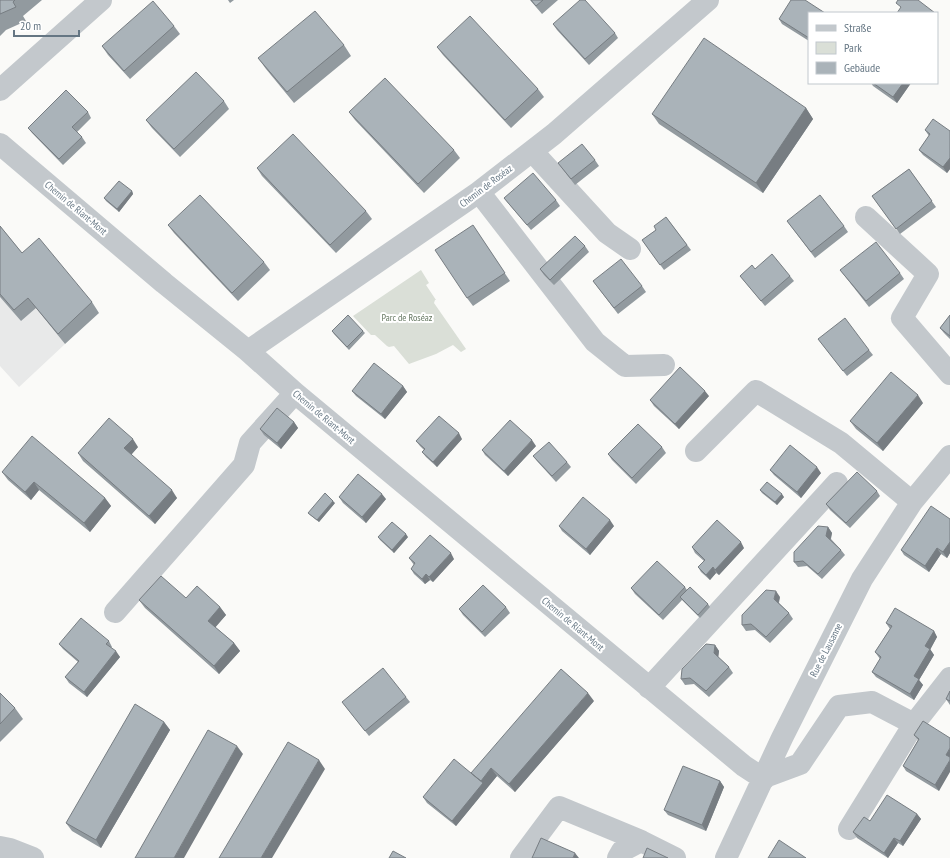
<svg xmlns="http://www.w3.org/2000/svg" width="950" height="858" viewBox="0 0 950 858" font-family="'PT Sans Narrow',sans-serif">
	<rect width="100%" height="100%" fill="#fafaf8"/>
	<path fill="#e8e9e9" d="M0 297 21 320 36 308 65 344 19 387 0 366Z"/>
	<path fill="#dadfd7" d="M421 270 429 283 426 285 436 300H435L434 303 466 349 461 352 453 345 436 354 409 364 394 346 389 347 387 346 375 335H371L353 316Z"/>
	<g fill="none" stroke-linecap="round" stroke-linejoin="round">
		<path stroke="#c3c8cc" stroke-width="22" d="M0 90 101 0
			M0 144 164 283 248 351 295 393 744 766 764 779
			M532 151 607 233 630 249
			M479 192 595 342 625 366 664 365
			M866 217 928 274 902 318 950 374
			M248 351 479 192 554 134 708 0
			M696 451 756 391 841 443 912 502
			M115 612 244 465 250 443 295 393
			M649 688 837 483
			M765 777 800 764 839 706 872 702 914 724 950 678
			M849 829 914 724
			M0 847 10 849 33 858
			M521 858 559 807 641 841 675 858
			M618 858 622 851 641 841
			M726 858 782 738 862 579 912 502 950 456"/>
	</g>
	<path fill="#929a9f" d="M0 0H42L23 16 26 21 6 30 0 36Z
		M228 0H234L230 3Z
		M530 0H558L542 14Z
		M809 13V41L782 24 779 19Z
		M553 24 615 33 618 38 589 65 557 30Z
		M174 26 180 34 130 79 108 55 102 46Z
		M344 45 351 56 294 103 266 69 258 58Z
		M437 47 538 89 544 97 511 128 443 55Z
		M871 83H911L897 103 873 86Z
		M224 101 229 109 180 157 152 128 146 120Z
		M806 108 813 119 763 193 659 124 652 114Z
		M88 112 91 118 77 132 82 137 86 143 63 165 32 133 28 128Z
		M349 112 454 150 460 158 424 193 355 120Z
		M925 130 950 131V169L947 173 923 155 919 150 929 136Z
		M595 160 599 166 575 185 558 163Z
		M257 168 366 211 372 219 336 253 262 176Z
		M909 169 936 207 900 234 872 196Z
		M132 191 133 194 119 212 106 201 104 198Z
		M504 198 556 200 560 206 531 230 508 203Z
		M666 217 691 250 664 270 642 240 656 230Z
		M787 221 844 226 848 232 815 258Z
		M168 225 264 262 270 270 238 301 174 233Z
		M0 226 22 253 92 302 99 313 65 344 36 308 21 321 0 297Z
		M478 233 510 281 473 306 467 298Z
		M585 246 589 252 554 285 544 275 540 269Z
		M755 269 790 276 794 281 765 306 740 276Z
		M840 270 900 273 904 279 869 307Z
		M593 281 642 286 646 292 618 314Z
		M950 315V339L944 333 940 328Z
		M332 331H363L365 333 349 350 334 334Z
		M818 339 869 350 873 355 847 376Z
		M403 386 407 392 385 419 356 396 352 391Z
		M709 396 679 429 654 406 650 400Z
		M923 403 883 451 856 429 850 421Z
		M294 422 298 428 281 449 264 435 260 429Z
		M462 439 437 467 426 457 422 452 424 450 420 446 416 441Z
		M536 446 508 476 485 455 482 450Z
		M138 447 131 455 177 498 155 524 83 461 78 453Z
		M662 447 666 453 636 484 612 460 608 454Z
		M533 456 567 462 571 467 556 482 537 461Z
		M770 470 821 473 801 498 774 475Z
		M2 472 105 498 111 506 90 532 39 490 31 500 8 480Z
		M760 490 784 497 777 505 762 493Z
		M877 491 880 496 850 528 830 510 826 504Z
		M339 497 386 499 366 523 343 503Z
		M335 503 319 522 310 515 308 513Z
		M950 519V553L947 558 941 554 929 572 904 555 901 550Z
		M559 526H614L590 555 562 531Z
		M828 527 832 533 831 539 841 550 845 555 822 579 807 566 798 567 794 562Z
		M378 537H408L394 553 380 540Z
		M692 547 744 548 719 575 716 573 710 580 701 572 698 567 704 561 695 553Z
		M409 558 454 559 433 582 430 580 425 584 414 574 411 569 414 565Z
		M685 587 687 590 708 604 710 607 700 618 682 600 663 620 635 594 631 588Z
		M780 597 779 603 789 613 793 619 770 643 755 630 746 631 742 625Z
		M186 598 220 607 226 615 215 627 234 643 240 651 219 674 145 608 139 600Z
		M506 607 510 613 485 637 463 615 459 609Z
		M886 623 934 631 937 637 930 649 934 655 919 680 923 685 914 700 876 677 872 672 880 659 875 652 890 629Z
		M109 641 112 647 111 648 120 657 87 697 69 683 65 677 78 662 63 649 59 644Z
		M715 645 719 651 718 657 729 667 733 673 709 697 694 684 685 685 681 679Z
		M950 691V705L946 699Z
		M0 693 15 708 23 719 0 742Z
		M406 697 410 702 369 736 342 702Z
		M594 701 515 792 497 776 456 826 427 803 423 797 473 775 471 773Z
		M164 722 170 730 101 848 72 831 66 823Z
		M914 735 950 738 939 791 906 771 903 766 918 740Z
		M720 781 724 787 706 831 668 815 664 810Z
		M917 814 921 819 903 846 898 843 888 858 857 838 853 832 870 821Z"/>
	<path fill="#777d82" d="M903 83H911L897 103 893 97Z
		M806 108 813 119 763 193 756 183Z
		M950 158V169L947 173 943 167Z
		M132 191 133 194 119 212 117 209Z
		M403 386 407 392 385 419 381 414Z
		M705 391 709 396 679 429 675 424Z
		M918 395 923 403 883 451 877 443Z
		M294 422 298 428 281 449 277 443Z
		M459 433 462 439 437 467 433 462Z
		M133 439 138 447 130 456 124 448Z
		M532 440 536 446 508 476 504 471Z
		M817 467 821 473 801 498 797 492Z
		M34 482 39 490 31 500 25 492Z
		M172 490 177 498 155 524 149 516Z
		M382 494 386 499 366 523 362 517Z
		M782 494 784 497 777 505 775 502Z
		M105 498 111 506 90 532 84 523Z
		M333 501 335 503 319 522 317 520Z
		M610 520 614 526 590 555 586 549Z
		M828 527 832 533 830 541 826 536Z
		M406 534 408 537 394 553 392 550Z
		M741 542 744 548 719 575 715 570Z
		M950 542V553L947 558 943 552Z
		M937 548 941 554 929 572 925 566Z
		M451 553 454 559 433 582 429 577Z
		M713 567 716 573 710 580 706 575Z
		M426 574 430 580 425 584 422 579Z
		M776 591 780 597 778 604 774 599Z
		M220 607 226 615 214 629 208 621Z
		M934 631 937 637 929 652 925 646Z
		M234 643 240 651 219 674 214 666Z
		M715 645 719 651 718 659 714 653Z
		M930 649 934 655 919 680 923 685 914 700 910 694 914 676Z
		M116 651 120 657 87 697 84 692Z
		M588 693 594 701 515 792 509 784Z
		M164 722 170 730 101 848 96 840Z
		M237 746 243 754 184 858H174Z
		M950 748V760L946 755Z
		M319 760 325 769 272 858H261Z
		M950 760V772L939 791 935 785Z
		M491 768 497 776 456 826 452 821 483 783 481 781Z
		M720 781 724 787 706 831 702 825Z
		M917 814 921 819 903 846 900 841Z
		M894 838 898 843 888 858 884 853Z
		M575 853 579 858H573Z"/>
	<path fill="#aab3b9" stroke="#777d82" d="M0 0H15L13 2 16 7 0 14Z
		M531 0H543L536 6Z
		M580 0H585L615 33 585 59 553 24Z
		M791 0H805L825 13H809V38L779 19Z
		M898 0H918L935 13H897L901 7 896 3Z
		M153 1 174 26 124 71 102 46Z
		M315 11 344 45 287 92 258 58Z
		M470 16 538 89 505 120 437 47Z
		M704 38 806 108 756 183 652 114Z
		M196 72 224 101 174 149 146 120Z
		M385 78 454 150 418 184 349 112Z
		M873 83H903L893 97Z
		M66 90 88 112 72 127 82 137 59 159 28 128Z
		M933 119 950 131V158L943 167 919 150 930 134 925 130Z
		M293 134 366 211 330 245 257 168Z
		M582 144 595 160 571 179 558 163Z
		M909 169 932 201 896 229 872 196Z
		M533 173 556 200 527 225 504 198Z
		M119 181 132 191 117 209 104 198Z
		M200 195 264 262 232 293 168 225Z
		M820 195 844 226 811 252 787 221Z
		M666 217 687 245 660 265 642 240 656 230 654 226Z
		M473 225 505 273 467 298 435 250Z
		M0 226 22 253 39 238 92 302 58 334 28 298 14 310 0 294Z
		M575 236 585 246 550 280 540 269Z
		M876 242 900 273 866 301 840 270Z
		M772 254 790 276 761 301 740 276 752 265 755 269Z
		M621 259 642 286 614 308 593 281Z
		M348 315 363 331 347 347 332 331Z
		M950 315V336L940 328Z
		M845 318 869 350 843 371 818 339Z
		M374 363 403 386 381 414 352 391Z
		M680 367 705 391 675 424 650 400Z
		M891 372 918 395 877 443 850 421Z
		M277 408 294 422 277 443 260 429Z
		M439 416 459 433 433 462 422 452 425 449 416 441Z
		M109 418 133 439 124 448 172 490 149 516 78 453Z
		M510 420 532 440 504 471 482 450Z
		M638 424 662 447 632 478 608 454Z
		M32 436 105 498 84 523 34 482 25 492 2 472Z
		M549 442 567 462 552 476 533 456Z
		M790 445 817 467 797 492 770 470Z
		M857 472 877 491 846 523 826 504Z
		M358 474 382 494 362 517 339 497Z
		M767 482 782 494 775 502 760 490Z
		M325 493 333 501 317 520 308 513Z
		M583 497 610 520 586 549 559 526Z
		M931 506 950 519V542L943 552 937 548 925 566 901 550Z
		M717 520 741 542 715 570 713 567 706 575 698 567 705 560 692 547Z
		M392 522 406 534 392 550 378 537Z
		M818 526 828 527 826 536 841 550 818 574 803 561 794 562V552Z
		M430 535 451 553 429 577 426 574 422 579 411 569 415 563 409 558Z
		M657 561 685 587 659 615 631 588Z
		M161 576 186 598 197 586 220 607 208 621 234 643 214 666 139 600Z
		M483 585 506 607 482 632 459 609Z
		M690 587 708 604 698 615 680 597Z
		M766 590 776 591 774 599 789 613 766 637 751 624 742 625V615Z
		M895 608 934 631 925 646 930 649 914 676 919 679 910 694 872 672 881 657 875 652 892 626 886 623Z
		M81 618 109 641 106 644 116 651 84 692 65 677 79 661 59 644Z
		M706 644 715 645 714 653 729 667 706 691 690 678 681 679 682 669Z
		M383 668 406 697 365 731 342 702Z
		M561 669 588 693 509 784 491 768 481 781 471 773Z
		M950 691V701L946 699Z
		M0 693 15 708 0 724Z
		M135 704 164 722 96 840 66 823Z
		M923 721 950 738V748L946 755 950 757V760L935 785 903 766 919 739 914 735Z
		M208 730 237 746 174 858H135Z
		M288 742 319 760 261 858H219Z
		M454 759 483 783 452 821 423 797Z
		M683 766 720 781 702 825 664 810Z
		M887 795 917 814 900 841 894 838 884 853 853 832 864 817 870 821Z
		M541 838 575 853 573 858H532Z
		M779 840 806 858H768Z
		M647 848 668 858H643Z
		M393 851 406 858H389Z"/>
	<g text-anchor="middle" dominant-baseline="central" stroke-width="4" stroke-linejoin="round" paint-order="stroke">
		<g font-size="10" fill="#657683" stroke="#fff">
			<text transform="translate(486 186) rotate(-37)">Chemin de Roséaz</text>
			<text transform="translate(76 208) rotate(40)">Chemin de Riant-Mont</text>
			<text transform="translate(324 417) rotate(40)">Chemin de Riant-Mont</text>
			<text transform="translate(573 624) rotate(40)">Chemin de Riant-Mont</text>
			<text transform="translate(826 650) rotate(-63)">Rue de Lausanne</text>
		</g>
		<g font-size="10" fill="#687a64" stroke="#fff">
			<text x="407" y="317">Parc de Roséaz</text>
		</g>
	</g>
	<rect x="808" y="12" width="130" height="72" fill="#ffffff" stroke="#c1c8cd"/>
	<rect x="816" y="25" width="20" height="6" fill="#c3c8cc" stroke="#c1c8cd"/>
	<text x="844" y="32" font-size="12" fill="#657683">Straße</text>
	<rect x="816" y="42" width="20" height="12" fill="#dadfd7" stroke="#c1c8cd"/>
	<text x="844" y="52" font-size="12" fill="#657683">Park</text>
	<rect x="816" y="62" width="20" height="12" fill="#aab3b9" stroke="#c1c8cd"/>
	<text x="844" y="72" font-size="12" fill="#657683">Gebäude</text>
	<path d="M14 30v6h65v-6" fill="none" stroke="#657683" stroke-width="2"/>
	<text x="20" y="30" font-size="12" fill="#657683" stroke="#ffffff" stroke-width="3" paint-order="stroke">20 m</text>
</svg>
